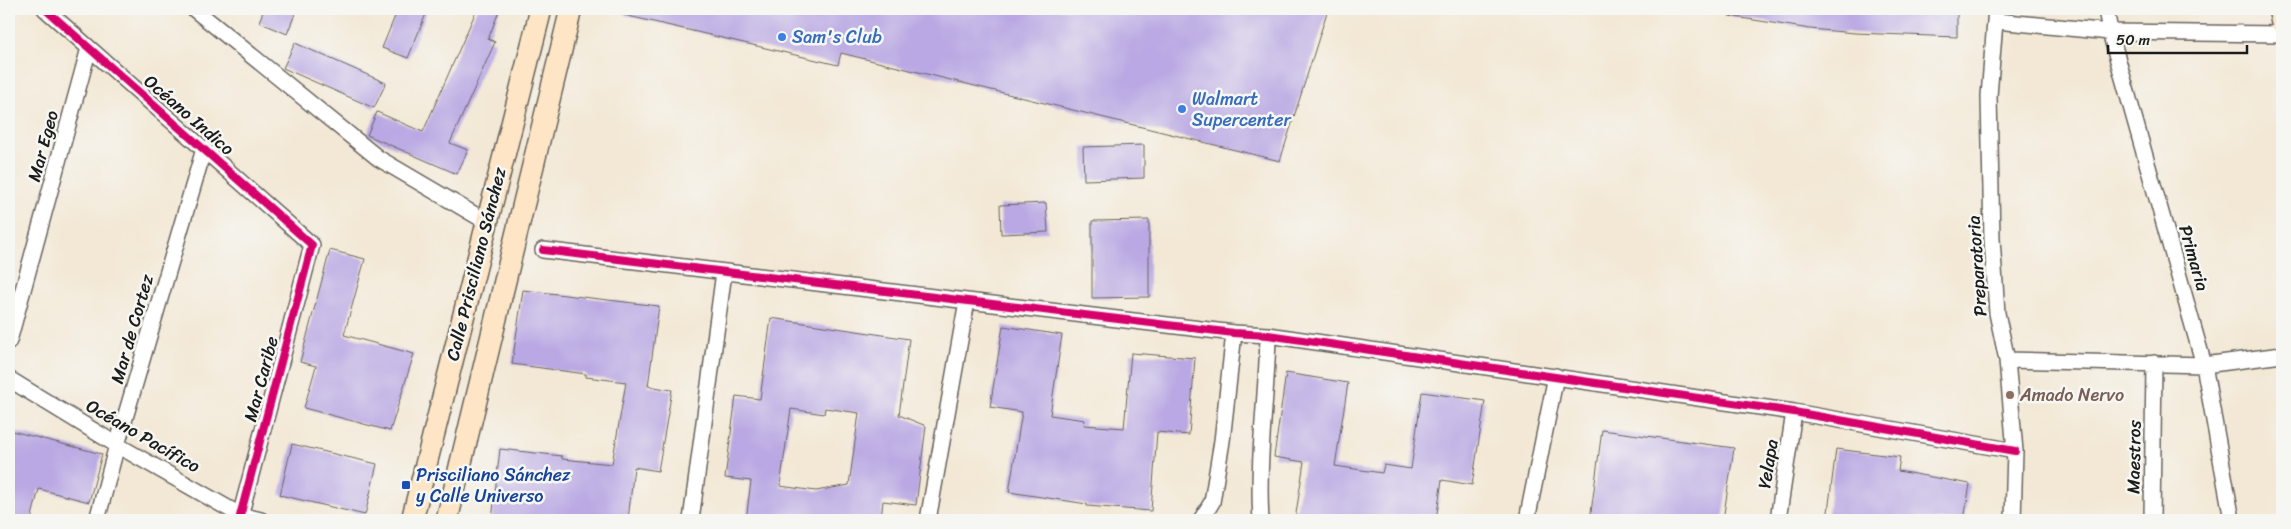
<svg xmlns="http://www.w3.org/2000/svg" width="2291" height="529" viewBox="0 0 2291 529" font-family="Sriracha,sans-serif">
	<rect width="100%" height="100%" fill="#f6f6f2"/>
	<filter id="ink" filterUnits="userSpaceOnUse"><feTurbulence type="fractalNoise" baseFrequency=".02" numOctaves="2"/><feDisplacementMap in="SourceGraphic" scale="10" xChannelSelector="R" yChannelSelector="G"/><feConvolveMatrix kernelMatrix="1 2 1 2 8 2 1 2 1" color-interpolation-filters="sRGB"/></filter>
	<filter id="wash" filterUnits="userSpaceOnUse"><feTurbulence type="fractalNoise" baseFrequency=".0096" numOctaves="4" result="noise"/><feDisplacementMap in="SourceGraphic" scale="20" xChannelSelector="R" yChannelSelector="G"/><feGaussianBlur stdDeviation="1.12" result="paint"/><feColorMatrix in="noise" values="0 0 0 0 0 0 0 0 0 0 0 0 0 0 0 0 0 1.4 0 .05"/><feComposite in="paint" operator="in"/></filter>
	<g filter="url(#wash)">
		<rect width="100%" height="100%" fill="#f3e8d5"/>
		<g id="blocks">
			<path fill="#b9a8e3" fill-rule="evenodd" d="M264 9H297L287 34 259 22Z
				M398 9H428L408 58 382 48Z
				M477 9H500L488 39 495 42 450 143 468 150 457 174 367 135 377 112 423 132Z
				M625 9H1328L1280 161 841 53 838 65 624 15Z
				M1730 9H1957V37L1855 33 1810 29 1729 16Z
				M295 43 386 83 374 108 283 68Z
				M1144 145V178L1084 180 1083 147Z
				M1046 203 1048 232 1001 234 1000 205Z
				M1149 220V297L1092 298V221Z
				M330 250 365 259 344 335 414 354 390 431 304 408 316 366 300 362Z
				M523 290 659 306 648 386 672 390 658 471 634 467 628 520H492L500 449 562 456V459L612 464 626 382 586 377V374L512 364Z
				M771 318 909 339 899 415 926 426 916 505 883 501 881 520H746L751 481 725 478 736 396 760 399ZM825 408 859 413 849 485 816 491 780 486 791 409 824 414Z
				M1003 326 1062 335 1050 415 1085 420 1084 425 1124 428 1131 353 1195 358 1189 435 1157 432 1151 511 1087 506V504L1009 492 1022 412 990 407Z
				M1286 373 1348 383 1335 466 1382 473 1384 465 1411 469 1422 392 1485 401 1472 485 1442 480 1436 520H1295L1304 462 1274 457Z
				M1602 430 1734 448 1723 520H1638L1619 518 1618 520H1590Z
				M12 431 102 454 89 502 39 489 31 520H9V445Z
				M292 444 377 464 365 515 280 495Z
				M1836 449 1900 457 1898 471 1970 484 1964 520H1827Z"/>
		</g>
	</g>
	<g filter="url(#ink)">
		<use href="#blocks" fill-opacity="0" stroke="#67635d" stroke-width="1"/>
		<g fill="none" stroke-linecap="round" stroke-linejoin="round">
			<g stroke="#67635d" stroke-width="18">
				<path id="street" d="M45 9 312 245 239 520
					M194 9 378 158 487 222
					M1996 9 1989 96 1992 239 1997 313 2007 360 2015 451 2013 520
					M2106 9 2110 32 2204 365 2232 520
					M1996 21 2110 32 2282 34
					M543 250 1234 333 1268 335 1794 412 2015 451
					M9 341 89 48
					M2007 360 2204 365 2282 355
					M9 379 117 445 240 515 261 520
					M97 520 117 445 204 149
					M691 520 724 272
					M928 520 967 301
					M1201 520 1212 502 1222 441 1234 333
					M1261 520C1257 458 1267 396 1268 335
					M1527 520 1556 376
					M1778 520 1794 412
					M2152 520 2154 363"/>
			</g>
			<g stroke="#67635d" stroke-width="24">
				<path id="secondary" d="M2279 9 2282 23
					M412 520 541 9
					M447 520 571 9"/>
			</g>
			<use href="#street" stroke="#fff" stroke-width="15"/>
			<use href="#secondary" stroke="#fde5c5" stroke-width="21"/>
			<g stroke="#f6f6f2" stroke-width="11">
				<path id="cycleway" d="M45 9 312 245 239 520
					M543 250 1234 333 1268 335 1794 412 2015 451"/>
			</g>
			<use href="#cycleway" stroke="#d6006c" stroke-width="8"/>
		</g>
	</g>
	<g fill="#3f7fe0" stroke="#f6f6f2" stroke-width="2">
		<circle cx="782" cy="37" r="5"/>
		<circle cx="1182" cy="109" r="5"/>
	</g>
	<circle fill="#8d6e63" stroke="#f6f6f2" stroke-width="2" cx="2010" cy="395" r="5"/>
	<rect fill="#1a4fb4" stroke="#f6f6f2" stroke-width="2" x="401" y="480" width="10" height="10" rx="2.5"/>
	<g text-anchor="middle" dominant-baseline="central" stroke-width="5" stroke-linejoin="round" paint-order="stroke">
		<g font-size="18" fill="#366cbe" stroke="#f6f6f2" text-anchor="start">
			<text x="792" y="37">Sam's Club</text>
			<text x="1192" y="99">Walmart<tspan x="1192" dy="21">Supercenter</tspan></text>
		</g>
		<g font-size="18" fill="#1c1c1c" stroke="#f6f6f2">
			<text transform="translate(189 115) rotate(41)">Océano Indico</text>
			<text transform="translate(43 146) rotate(-75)">Mar Egeo</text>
			<text transform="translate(2194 258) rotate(74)">Primaria</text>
			<text transform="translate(476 264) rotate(-76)">Calle Prisciliano Sánchez</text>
			<text transform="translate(1977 266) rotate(-94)">Preparatoria</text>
			<text transform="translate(132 329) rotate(-74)">Mar de Cortez</text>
			<text transform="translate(261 379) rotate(-75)">Mar Caribe</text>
			<text transform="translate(143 436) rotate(30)">Océano Pacífico</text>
			<text transform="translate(2134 457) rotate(-89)">Maestros</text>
			<text transform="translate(1768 464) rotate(-81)">Yelapa</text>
		</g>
		<g font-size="18" fill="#785e54" stroke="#f6f6f2" text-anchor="start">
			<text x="2020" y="395">Amado Nervo</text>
		</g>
		<g font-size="18" fill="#164399" stroke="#f6f6f2" text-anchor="start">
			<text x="416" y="475">Prisciliano Sánchez<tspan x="416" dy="21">y Calle Universo</tspan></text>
		</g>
	</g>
	<rect width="2291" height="529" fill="none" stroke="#f6f6f2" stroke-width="30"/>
	<path d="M2108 45v8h139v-8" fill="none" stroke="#1c1c1c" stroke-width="2.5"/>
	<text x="2116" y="45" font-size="15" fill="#1c1c1c" stroke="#f6f6f2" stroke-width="4" paint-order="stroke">50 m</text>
</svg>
